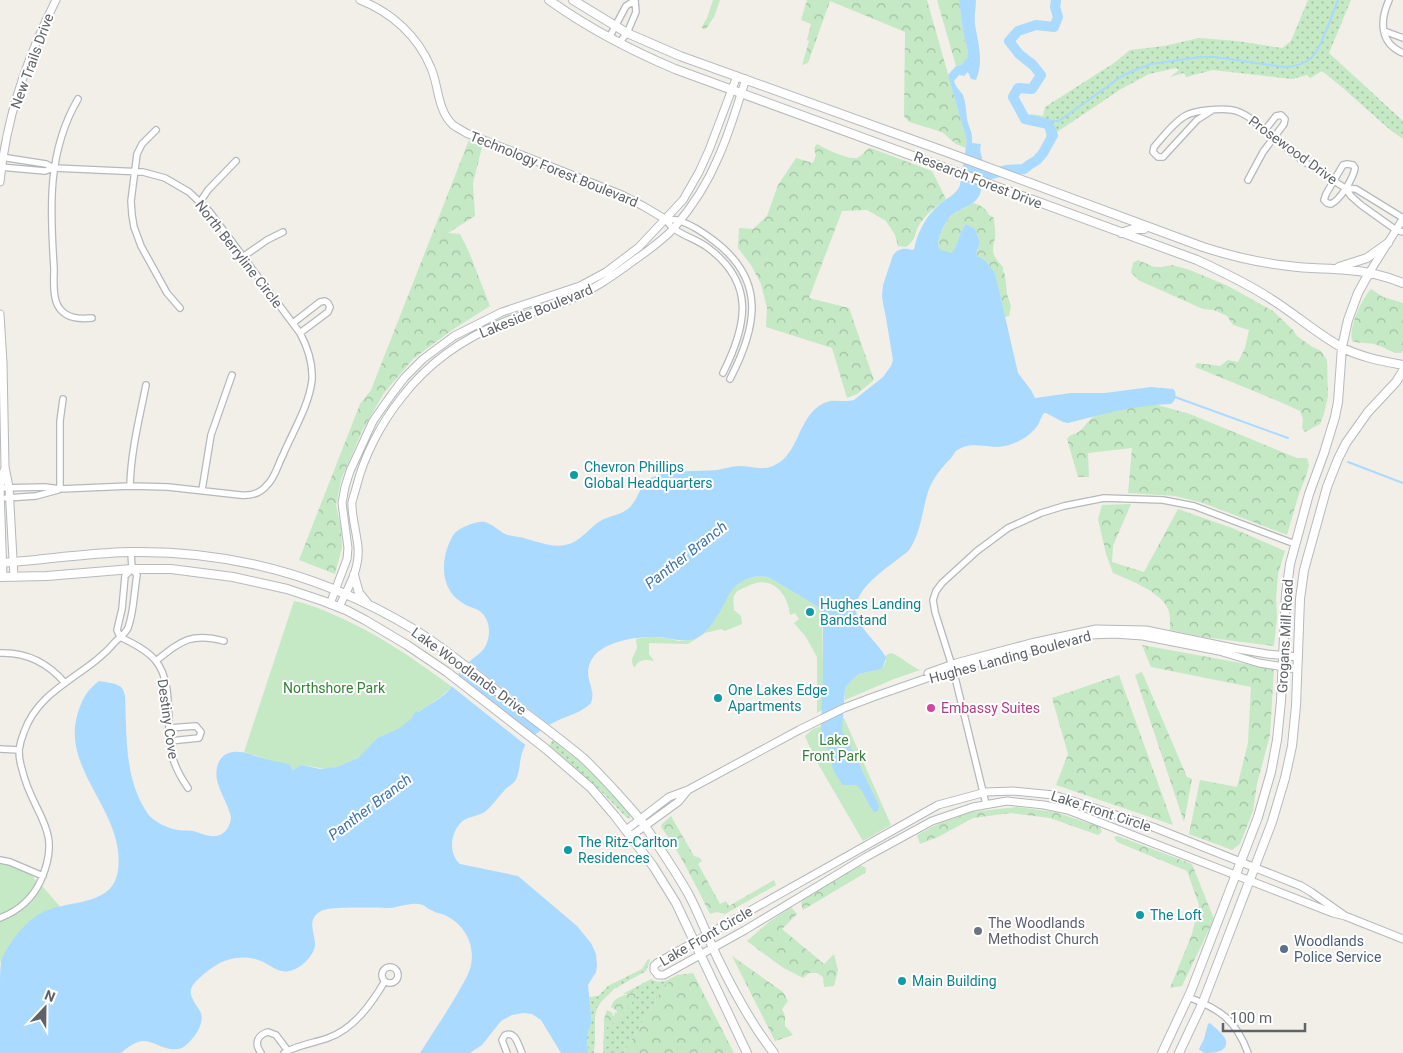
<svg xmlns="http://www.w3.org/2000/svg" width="1403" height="1053" viewBox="0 0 1403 1053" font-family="Roboto,sans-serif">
	<defs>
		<pattern id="grass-dots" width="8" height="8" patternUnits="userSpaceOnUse" patternTransform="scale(1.25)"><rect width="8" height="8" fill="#c5e8c5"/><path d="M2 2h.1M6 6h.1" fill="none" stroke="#a3c0a4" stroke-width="1.8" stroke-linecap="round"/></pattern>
		<pattern id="forest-crowns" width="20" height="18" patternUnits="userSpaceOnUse" patternTransform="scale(1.25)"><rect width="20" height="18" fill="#c5e8c5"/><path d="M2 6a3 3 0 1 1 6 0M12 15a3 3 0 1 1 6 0" fill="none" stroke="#a3c0a4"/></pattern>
	</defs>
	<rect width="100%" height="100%" fill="#f1efe8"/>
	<path fill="url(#grass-dots)" d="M1308 0H1351L1329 53 1403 121V139L1389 129 1343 88 1322 71 1310 78 1307 75 1292 79 1213 70 1186 77 1184 73 1170 77 1179 70 1176 68 1149 74 1121 89 1057 132 1050 144 1047 143 1045 126 1031 122 1034 118 1030 114 1043 116 1045 107 1114 63 1130 50 1164 46 1199 38 1237 41 1282 48 1291 41Z
		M553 740 571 755 572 754 608 789 631 814 630 819 625 816 599 789 549 746Z
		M648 959 650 960 646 971 614 989 601 1002 597 1008 595 1016V1042L594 1053H588L587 1036 591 1024V1016L589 997 598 996 608 986 642 969Z
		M677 975 661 991 624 1053H603L604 1029C615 1024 632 1005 637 994L634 992 629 994H623L651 979C660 985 668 980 677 975Z"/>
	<path fill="url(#forest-crowns)" d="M713 0H720L714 17 706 29 701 28 707 18Z
		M807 0H927L967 141 966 148 956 144 942 132 909 122 904 116 905 32 830 1 808 63 802 65 809 41 807 40 811 24 801 20Z
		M937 0H959L963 31 968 52 967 58 961 65 956 66Z
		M469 140 482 147 473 183 475 216 448 233 460 234 469 252 490 306 452 330 413 359 384 393 362 431 341 480 336 505 341 528 342 547 335 574 299 560 360 404 371 390Z
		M817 144C826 149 845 159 856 158 861 157 865 151 869 148L873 149 932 171 946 199C936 207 924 215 918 227 914 237 915 240 906 247L898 246 895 235 886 221 867 210 842 211 809 298 849 308 874 380 857 394 847 398 832 348 766 327 767 308 761 284 751 265 738 248 739 228 753 229 767 216 778 185 796 158 813 163 816 155 814 148Z
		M973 203C980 205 986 208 989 215L994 218C994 224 996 233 995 238 991 253 993 256 1003 267V271L1005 275 1007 294 1011 306 1009 316 1004 317 995 273 985 260 977 256 976 253 980 243 975 229 966 224C958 233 959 244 952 254L941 250 938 246C938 236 946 218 955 213 961 209 967 208 973 203Z
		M1138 260 1154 267H1162L1172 265 1190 270 1228 286 1273 311 1293 330 1297 336 1311 346 1321 351 1327 360 1328 396 1324 414 1320 424 1305 432 1302 428 1303 419 1300 411 1278 401 1195 367 1197 363 1220 366 1228 360 1238 362 1245 348 1249 330 1233 325 1227 316 1214 310 1203 309 1138 280 1131 272 1133 263Z
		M1371 289 1383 297 1403 303V351L1401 353C1391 353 1386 348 1377 345 1369 342 1360 344 1352 341 1349 326 1361 300 1371 289Z
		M1154 404 1190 414 1287 454 1297 458H1307L1309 465 1307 473 1298 497 1287 535 1203 503 1175 496 1128 493 1132 448 1088 453 1089 477H1078L1067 439C1071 433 1075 435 1080 431 1084 427 1088 421 1093 417 1101 411 1142 406 1154 404Z
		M1131 504 1113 546 1112 562 1144 572 1178 509 1232 528 1285 551 1278 574 1276 599 1277 617 1274 646 1203 637 1170 630C1170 622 1171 614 1167 607 1159 591 1129 580 1113 573L1106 554 1098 519 1102 505Z
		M1142 645 1274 669 1270 735 1257 784 1253 811 1240 844 1232 850 1189 834 1200 780 1237 787 1248 743 1251 687 1151 667Z
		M1142 672 1187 777 1192 779 1184 822 1135 675Z
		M1119 675 1173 825 1056 785 1068 754 1052 698Z
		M1017 807 1055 812 1100 827 1102 832 1098 835 1050 818 1011 813 973 818 938 837 920 844 917 835 940 823 972 812Z
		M671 816 694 856 700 858 702 861 698 864 720 904 726 901 729 906 774 880 776 885 725 914 717 912 710 914C695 884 681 854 661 827L662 824Z
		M1118 836 1192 864 1214 919 1182 986 1170 988 1192 934 1199 905 1187 871 1117 842 1114 837Z
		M860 865 866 868 865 873 803 910 801 903 803 899Z
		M791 907 797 914 782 929 824 964 834 954 838 970 834 986 824 987 823 977 817 973H809L803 978 782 967 747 941 769 922Z
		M732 956 783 992 788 1001 782 1009 785 1016V1026L793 1035 775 1041Z
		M693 973 734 1053H624L664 986 677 975Z
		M634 992 637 994C633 1005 614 1024 604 1029V1019L607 1010 613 1013 612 1015 614 1016 615 1012 617 1013V1011L611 1007C614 996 625 996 634 992Z"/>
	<path fill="#c5e8c5" d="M763 576 770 578 815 605 822 612 823 671 822 710 817 713V657L806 637 794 623 799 619 795 613 790 615C788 593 771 574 748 586 744 588 737 590 735 594 732 598 734 605 734 610L741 616 742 624 725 631 721 629 705 633 688 644 649 643V654L654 661C645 659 639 659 634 668 629 657 635 657 637 647 637 644 636 641 636 639 645 637 654 636 663 638 668 638 673 640 678 641 708 643 719 611 731 590 740 581 750 576 763 576Z
		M294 601C306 603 318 608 330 613 375 632 413 658 452 687L439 698 419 712 418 711 413 717 401 728 377 738 359 757 348 763 337 767 326 769 301 765 293 770 289 764 279 763 244 752Z
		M890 653C898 654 910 666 920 670L894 679 845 700V688L854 678 859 674 882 669 886 661 885 656Z
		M844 718 891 825 863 841 813 755 805 736 813 729Z
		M0 863H5L32 874 35 880 42 886 64 911 5 968 0 961Z"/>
	<path fill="#aadaff" d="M959 0H976C976 8 974 17 975 24 978 44 984 61 976 80L971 79 968 72 964 76 959 75 954 81C956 88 960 90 963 95 966 103 966 111 967 119 969 129 973 131 972 143L981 144C979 154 982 154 983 163 984 168 982 189 980 194 974 207 962 207 952 215 945 220 938 237 938 246L941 250 952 253C959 244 958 233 966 224L975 229 980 243 976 253 977 256 985 260 995 273 1018 373 1031 390 1035 398 1071 393H1105L1151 387 1173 389 1175 391C1176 397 1176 400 1171 404 1136 405 1102 414 1068 423L1063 422 1046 413H1044C1040 418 1040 424 1035 429 1026 439 1012 446 998 447 983 447 968 441 955 452 953 455 951 459 948 461 939 471 932 480 928 492 922 511 921 533 909 550 907 553 901 556 898 559 884 570 858 587 856 607 855 628 878 641 886 658L882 669 859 674 854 678 845 688 842 731 846 737 879 806 878 811 874 812C867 804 865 793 857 785H843C837 777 829 767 833 757L824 744 821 726 823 671V617L821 611 815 605 770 578C757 573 741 579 732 590 728 595 726 601 723 606 717 617 709 630 700 636 686 645 673 638 658 637 637 636 595 641 589 666 586 676 591 683 592 692 593 695 592 700 591 703 582 713 565 716 553 723 546 726 537 733 531 738 516 753 523 768 515 781 512 785 507 787 504 791 497 798 493 805 486 811 479 816 471 816 464 820 451 829 447 853 460 864L518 876 577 926 591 943 596 954 597 966 596 972 588 985 591 1016V1024L587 1036 588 1053H561L541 1020 532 1014 523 1013 512 1015 501 1021 482 1045 470 1053H420C432 1034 445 1015 456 996 461 987 467 978 470 969 477 946 464 922 442 914 438 913 434 912 431 910 426 908 424 904 418 904 408 903 398 908 388 908 375 908 330 906 321 911 305 920 316 934 315 946 313 956 303 966 293 970 281 975 272 966 261 961 247 955 228 957 215 966 208 970 193 982 191 989 189 998 198 1006 201 1013 205 1025 192 1042 182 1048 166 1053 158 1042 144 1041 135 1041 127 1048 121 1053H0C0 1031 0 1010 0 988 0 980 0 970 1 962 8 943 24 923 41 913 67 899 113 908 118 870 126 813 62 771 77 716 82 700 85 692 99 681 104 682 117 683 121 687 123 689 125 694 125 696 127 737 124 779 148 814 154 822 169 829 178 830 183 831 188 830 193 831 201 833 208 837 216 836 225 835 231 825 231 817 228 804 220 793 217 780 214 764 222 750 239 752 245 752 250 754 255 756 266 759 277 762 289 764L293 770 301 765 320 769 337 767 358 758 377 738 400 728 413 717 412 716 417 711 419 712C427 706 443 697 449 690 453 686 454 681 457 677 459 672 463 668 466 665 472 658 481 654 485 647 492 635 490 617 478 610 472 607 466 606 461 602 438 587 441 554 454 534 458 528 478 520 485 522 492 524 498 530 505 534 512 537 519 536 527 539 542 543 558 550 574 542 585 536 593 524 604 519 614 515 624 514 631 506 640 496 640 482 653 477 673 469 696 472 717 470 724 469 732 466 739 466 751 466 761 471 773 466 800 455 797 416 824 403 834 398 844 403 854 400L883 377 891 366 893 360 886 318 883 303 882 296 883 285 892 258C895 249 904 247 912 250L914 249C918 231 926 216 940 204 947 198 957 194 960 185L967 141 948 75 956 66 961 65 967 58 968 52 963 31Z
		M1210 1023C1215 1028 1225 1035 1226 1041 1228 1052 1214 1053 1205 1053 1204 1053 1200 1050 1199 1049L1204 1039 1208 1024Z"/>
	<path fill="#f1efe8" d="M466 660 552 727 544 732 460 667Z
		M456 674 537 737 528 747 450 685Z"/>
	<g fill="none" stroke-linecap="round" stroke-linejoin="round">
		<path stroke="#aadaff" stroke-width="2" d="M1048 124 1052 121H1059L1122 76 1135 70 1151 64 1200 57H1215L1284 67C1310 66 1317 55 1325 33 1330 22 1334 11 1338 0
			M1175 397 1288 438
			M1348 462 1403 483"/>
		<path stroke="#aadaff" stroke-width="10" d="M973 185 982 177 1006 170 1024 169 1029 165 1037 160 1043 153 1053 135 1048 124 1025 119 1013 97 1018 88 1032 89 1041 75 1033 65 1019 54 1009 41 1018 31 1036 25 1054 27 1058 17 1055 7 1056 0"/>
		<g stroke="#b5b8bc" stroke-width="8">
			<path id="minor" d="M1389 0C1380 20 1379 43 1403 53
				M1384 31 1403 38
				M609 38 626 6 634 1
				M619 43 627 33 636 12 635 0
				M78 99C47 152 50 209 54 268 54 280 52 299 60 309 68 319 80 319 92 318
				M1211 111 1197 120 1163 157H1158L1153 152 1154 147C1163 137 1173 123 1185 116 1195 110 1221 108 1232 110 1239 111 1244 114 1250 118L1303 161 1345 188 1351 196 1361 205 1396 230 1403 232
				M156 130 142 144 137 154 131 201 132 215 134 227 141 246 167 293 180 308
				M1 157 46 164 54 168
				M1347 164 1353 165 1355 168C1353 179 1340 200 1331 204L1327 203 1324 200 1326 194 1343 165Z
				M0 167 45 171 54 168 143 172 165 178 189 192 209 211 300 333C308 348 313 363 312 380 309 406 293 431 283 455 278 464 275 478 267 485 260 494 250 496 240 495L168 487 130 486 60 489 45 487 0 488
				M1248 180 1263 152 1284 124 1285 119 1281 115 1276 116 1265 130
				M1345 188 1356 189 1403 218
				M200 202 208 190 236 161
				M665 219C670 220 676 219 680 221 692 225 704 233 713 240 767 280 757 327 730 379
				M665 219C668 222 670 226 673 228 683 236 696 239 707 247 756 283 747 325 723 373
				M244 256 267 240 283 232
				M293 323 320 302 325 301 328 303 330 307 328 312 300 333
				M130 486C131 451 139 420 146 385
				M60 489V421L63 399
				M202 490 211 435 232 375
				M6 498 36 496 58 490
				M120 637C132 643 147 650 155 660 173 680 167 721 170 746 172 762 179 775 188 788
				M120 637 117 630 122 609 125 576 132 569
				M0 653C26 652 48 663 65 683
				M156 661C181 641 191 632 224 641
				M169 728 196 726 201 732 199 738 170 741
				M0 749 19 750
				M986 804 953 669 935 612 933 600 936 591 942 583 977 551 1008 528 1041 513 1064 506 1104 498 1163 500 1194 506 1295 544
				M0 860 10 862 43 876
				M0 918C18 911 33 898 41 880 64 828 32 815 22 769 20 763 19 756 19 750 20 744 22 737 24 732 40 687 87 676 115 642 119 638 126 633 128 628 134 612 134 592 137 575L132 569 131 552
				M382 975a8 8 0 1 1 16 0a8 8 0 1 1-16 0Z
				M1188 997C1220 1009 1236 1020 1248 1053
				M261 1053C254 1044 257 1035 268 1032L276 1035 288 1051
				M284 1053C297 1045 314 1043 328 1038 354 1029 372 1003 385 981
				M507 1053 502 1040 505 1035C516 1031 518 1045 522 1053"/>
		</g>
		<g stroke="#b5b8bc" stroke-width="9">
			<path id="tertiary" d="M360 0C391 12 418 36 431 68 439 86 437 110 453 125 457 128 462 130 466 133L622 195 643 206 665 219
				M0 182C6 118 27 57 56 0
				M1369 273 1403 219
				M0 314 3 363 5 467 9 487 14 577
				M3 577 0 488 4 470
				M330 604 347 559 348 548 342 503 345 487 350 471 373 421 392 394 405 377 423 359 454 336 502 312 580 286 606 272 639 247 683 200 699 172 709 150 737 76
				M339 607C348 588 360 569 358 547 357 535 351 513 352 502 353 498 355 492 356 488 364 456 381 423 402 397 428 363 464 338 504 322 523 314 543 310 562 303 590 292 612 277 636 259 649 250 663 240 674 228 692 207 708 182 718 158 730 132 737 105 746 79
				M928 673 956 663 1031 643 1096 629 1146 630 1238 649 1267 654 1298 657
				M626 830 669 797 688 790 799 730 844 708 873 697 953 669 1090 635 1114 634 1143 636 1219 651 1259 663 1297 669
				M631 836 678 802 688 790
				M1345 916 1311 892 1301 886 1153 827 1054 795 1013 791 986 792 938 805 657 963 654 966V970L658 975H664L745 930 866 857 932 821 973 807 1007 801 1044 805 1068 810 1333 913 1345 916 1403 939"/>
		</g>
		<g stroke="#b6babf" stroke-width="10">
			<path id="secondary" d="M549 0C588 28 630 50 675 69L1197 260C1223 272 1248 284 1271 299 1295 314 1316 333 1341 347 1360 357 1382 361 1403 365
				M573 0 627 33 680 56 941 150 1203 247C1231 256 1260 263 1289 266 1308 269 1328 268 1347 270 1366 271 1385 276 1403 283
				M1121 233 1133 229H1144
				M1339 267 1367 258 1388 243
				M0 563C43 560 86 553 129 552 232 550 328 577 415 630 447 650 477 675 507 699 532 718 558 737 582 757 594 768 606 781 617 793 626 803 635 813 643 823 659 847 675 870 689 895 700 916 708 938 718 959 734 992 751 1024 774 1053
				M354 575 359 593 368 604
				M0 577 47 576 132 569H171L233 577 287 589 323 601 346 610 365 620 407 645 447 672 546 749 591 788 615 816 653 866 676 903 747 1053
				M1162 1053 1191 991 1258 817 1271 772 1277 740 1281 701 1286 594 1290 564 1309 494 1324 453 1335 417 1338 402 1342 347 1348 320 1358 293 1369 273
				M1179 1053 1203 1002 1272 822 1285 778 1292 746 1296 706 1300 599 1304 570 1327 487 1338 459 1346 443 1368 412 1396 382 1403 371"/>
		</g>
		<use href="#minor" stroke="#fff" stroke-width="5.5"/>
		<use href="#tertiary" stroke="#fff" stroke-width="7"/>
		<use href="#secondary" stroke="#fff" stroke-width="8"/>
	</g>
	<g fill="#0f9aa8" stroke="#fff" stroke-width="2">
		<circle cx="574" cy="475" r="5"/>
		<circle cx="810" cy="612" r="5"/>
		<circle cx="718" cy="698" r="5"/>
		<circle cx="568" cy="850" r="5"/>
		<circle cx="1140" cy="915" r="5"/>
		<circle cx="902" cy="981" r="5"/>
	</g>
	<circle fill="#d1479c" stroke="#fff" stroke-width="2" cx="931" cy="708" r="5"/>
	<circle fill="#6b7280" stroke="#fff" stroke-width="2" cx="978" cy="931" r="5"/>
	<circle fill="#5c6f8a" stroke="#fff" stroke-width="2" cx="1284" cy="949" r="5"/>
	<g text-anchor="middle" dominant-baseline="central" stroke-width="4" stroke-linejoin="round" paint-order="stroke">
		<g font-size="14" fill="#5f6368" stroke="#fff">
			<text transform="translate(32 61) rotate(-70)">New Trails Drive</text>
			<text transform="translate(1293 150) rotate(36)">Prosewood Drive</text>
			<text transform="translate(554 169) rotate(22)">Technology Forest Boulevard</text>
			<text transform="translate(978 180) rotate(21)">Research Forest Drive</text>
			<text transform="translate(239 254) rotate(52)">North Berryline Circle</text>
			<text transform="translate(536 311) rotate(-22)">Lakeside Boulevard</text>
			<text transform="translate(1285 636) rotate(-87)">Grogans Mill Road</text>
			<text transform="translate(1010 657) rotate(-15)">Hughes Landing Boulevard</text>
			<text transform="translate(469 671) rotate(36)">Lake Woodlands Drive</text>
			<text transform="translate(168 719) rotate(82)">Destiny Cove</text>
			<text transform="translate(1101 811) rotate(18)">Lake Front Circle</text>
			<text transform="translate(706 936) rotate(-30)">Lake Front Circle</text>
		</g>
		<g font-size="14" fill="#0d838f" stroke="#fff" text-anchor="start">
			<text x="584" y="467">Chevron Phillips<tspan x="584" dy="16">Global Headquarters</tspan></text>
			<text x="820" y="604">Hughes Landing<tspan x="820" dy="16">Bandstand</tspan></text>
			<text x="728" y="690">One Lakes Edge<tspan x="728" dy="16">Apartments</tspan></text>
			<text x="578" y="842">The Ritz-Carlton<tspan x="578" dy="16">Residences</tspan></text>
			<text x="1150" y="915">The Loft</text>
			<text x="912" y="981">Main Building</text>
		</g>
		<g font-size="14" fill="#348238" stroke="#fff">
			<text x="334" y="688">Northshore Park</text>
			<text x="834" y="740">Lake<tspan x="834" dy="16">Front Park</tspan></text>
		</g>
		<g font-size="14" fill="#b23c85" stroke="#fff" text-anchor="start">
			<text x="941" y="708">Embassy Suites</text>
		</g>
		<g font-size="14" fill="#5b616d" stroke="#fff" text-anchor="start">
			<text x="988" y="923">The Woodlands<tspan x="988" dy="16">Methodist Church</tspan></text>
		</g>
		<g font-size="14" fill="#4e5e75" stroke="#fff" text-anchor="start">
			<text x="1294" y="941">Woodlands<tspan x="1294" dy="16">Police Service</tspan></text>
		</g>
		<g font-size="15" font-style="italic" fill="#4174aa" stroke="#fff">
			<text transform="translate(686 555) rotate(-38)">Panther Branch</text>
			<text transform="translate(370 807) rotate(-37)">Panther Branch</text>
		</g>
	</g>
	<g transform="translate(45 1008) rotate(22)" stroke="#ffffff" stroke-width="4" paint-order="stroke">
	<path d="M0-4L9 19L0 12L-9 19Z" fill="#5f6368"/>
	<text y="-8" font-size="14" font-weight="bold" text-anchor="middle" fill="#5f6368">N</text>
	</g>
	<path d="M1223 1023v8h82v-8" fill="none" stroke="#5f6368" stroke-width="2.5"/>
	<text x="1230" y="1023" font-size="15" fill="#5f6368" stroke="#ffffff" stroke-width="4" paint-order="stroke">100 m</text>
</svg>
